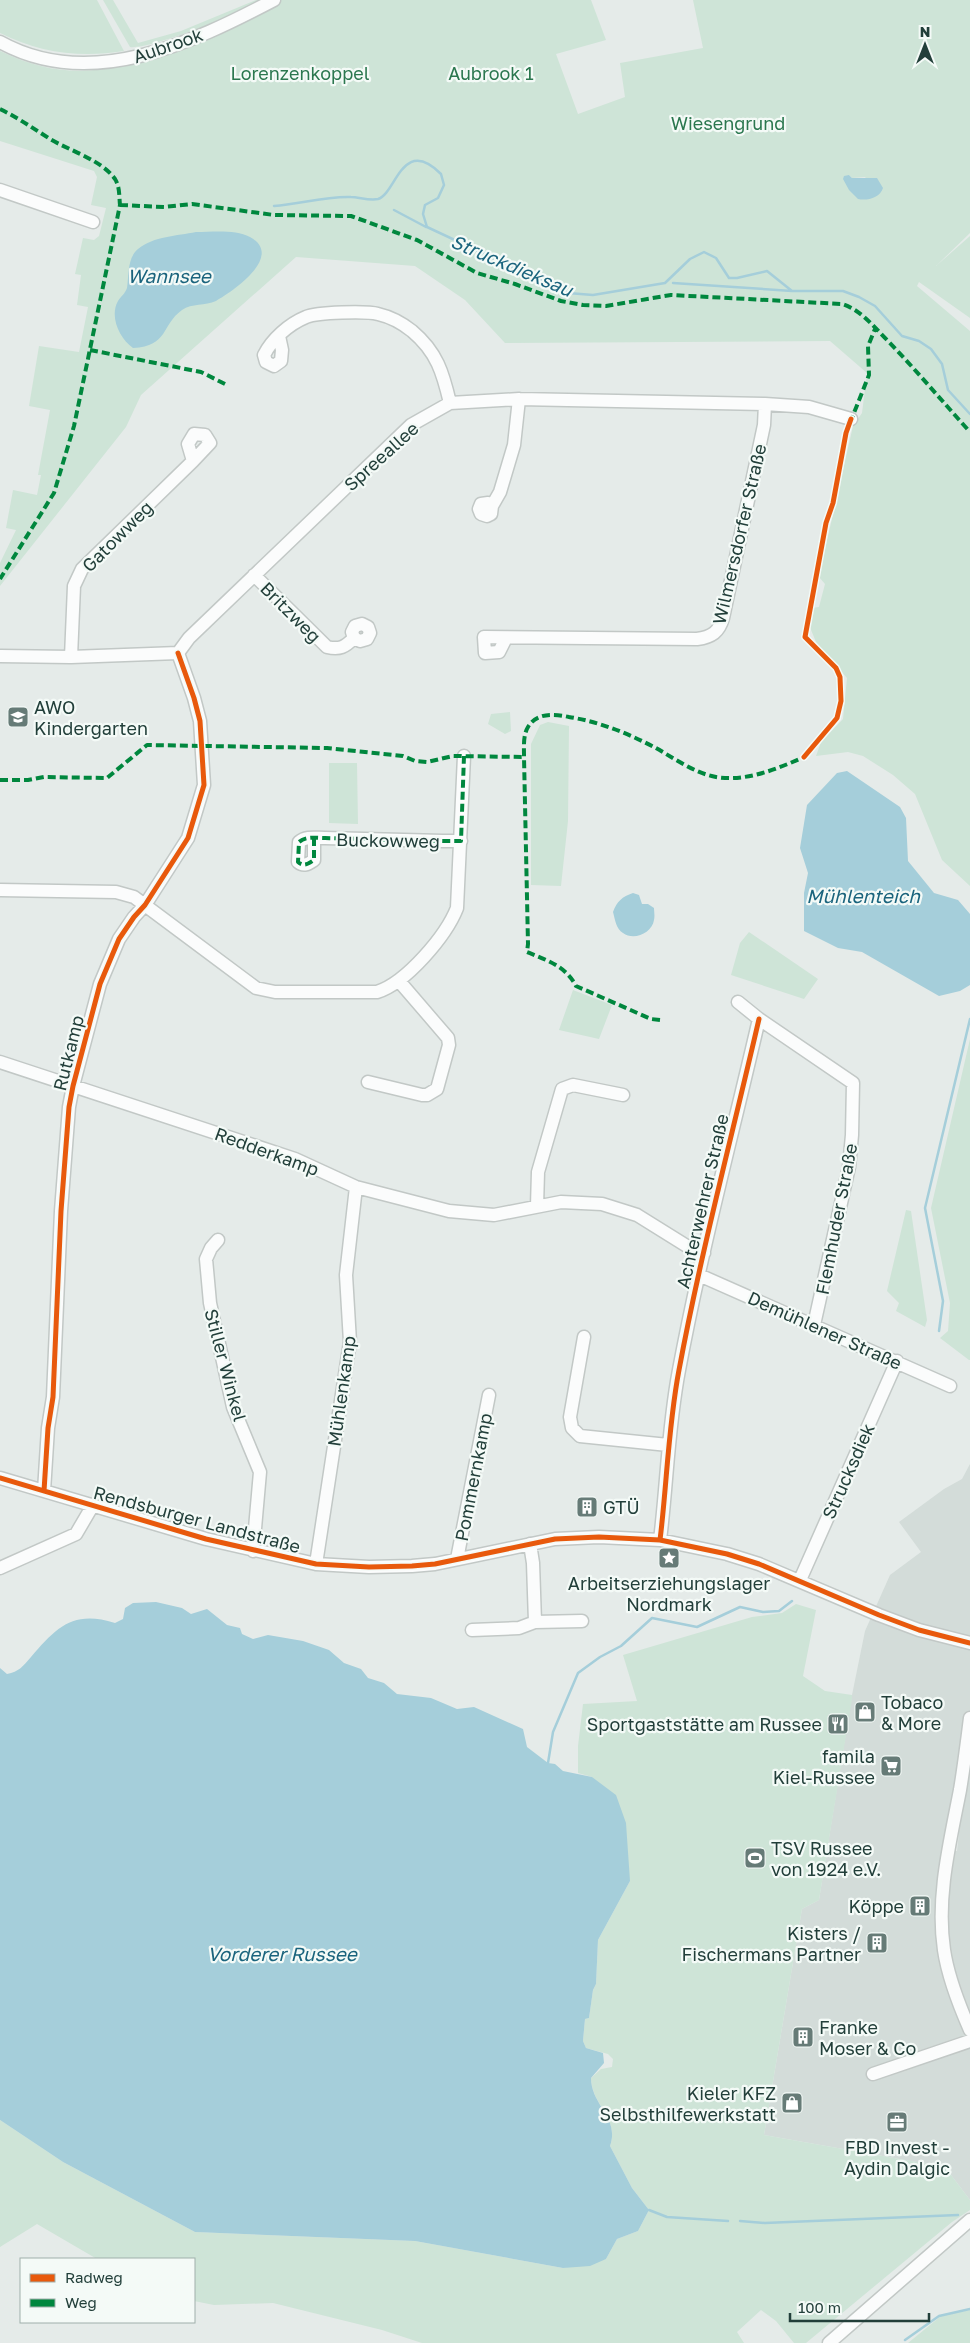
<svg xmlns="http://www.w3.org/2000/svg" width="970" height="2343" viewBox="0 0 970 2343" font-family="'Golos Text',sans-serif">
	<rect width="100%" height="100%" fill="#e5ebe9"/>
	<path fill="#d3dcd9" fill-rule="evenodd" d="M970 1464V2200L945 2167 764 2135 802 1909 819 1900 852 1695 865 1631 890 1575 921 1552 899 1522 944 1489 962 1479ZM946 1830 959 1833 957 1851 943 1850Z"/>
	<path fill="#cee4d7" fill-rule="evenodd" d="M0 0H97L124 51C80 58 40 53 0 33Z
		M103 0H113L138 43 181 31 256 0H263C245 12 149 50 130 47Z
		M282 0H591L606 40 556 54 578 114 625 97 620 63 703 48 693 0H970V233L936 266 970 236V318L919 282 917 286 970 331V886L942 860 915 794 893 775 863 756 848 752 816 756 821 742 843 719 847 678 816 642 809 625 812 608 819 607 825 584 819 577 821 567 853 426 862 413 867 373 830 341 505 343 465 300 415 266 296 257 141 395 126 427 0 586V563L16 530 6 528 13 490 37 495 41 475H38L50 410 29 406 39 346 79 352 88 307 77 305 81 275 75 274 83 238 94 240 99 236 106 208 91 205 97 177 94 171 0 141V51C68 84 117 71 184 45 218 32 250 17 282 0ZM849 175 852 178 866 177 849 190Z
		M510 712 511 731 505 734 488 724 491 714Z
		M548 722 569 726 568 821 561 886 531 885V744L540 725Z
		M329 763H357L358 824 329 823Z
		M749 932 818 979 804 999 731 975 740 943Z
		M573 990 612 1005 599 1039 559 1030Z
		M970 1039V1360H969L940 1338 948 1331 950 1303 931 1208Z
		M906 1210 911 1211 927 1320 925 1327 896 1311 899 1303 887 1291Z
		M796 1604 816 1610 803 1676 825 1691 852 1695V1699L819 1900 802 1909 764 2135 945 2167 970 2200V2210L952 2222 806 2343H794L776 2321 761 2310 737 2332 744 2343H422L382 2330 273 2303 214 2305 194 2301V2259H97L37 2224 0 2247V2120L63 2162 195 2232 415 2241 563 2268 606 2259 617 2239 638 2231 649 2210 632 2188 610 2146C620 2119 591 2104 591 2078L601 2069 612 2067 613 2059 608 2054 586 2048 583 2041 585 2019 589 2018 593 1990 596 1984 598 1940 630 1881 592 1777 578 1773V1746L583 1704 637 1701 623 1655 752 1617 782 1613Z
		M970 2310V2343H908L941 2316Z"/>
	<path fill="#a5ceda" d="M849 175 852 178H877L883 188C880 198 867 201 858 199L849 190 843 179 844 176Z
		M196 232C212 232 235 229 250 237 285 256 232 292 216 301 205 306 192 303 182 310 161 325 169 346 133 348 120 339 109 317 118 301 121 296 125 294 127 288 129 276 127 258 138 249 154 236 177 236 196 232Z
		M847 771 900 807 906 818 908 861 934 893 958 900 970 914V985L960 991 939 996 862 952 838 948 804 931V893L808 873 800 848 807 805 837 773Z
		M633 893 639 895 642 904H648L654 908C654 911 655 916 654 920 652 933 634 941 623 933 616 929 615 919 613 912 617 901 622 897 633 893Z
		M156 1602 182 1608 191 1614 207 1609 227 1625 240 1628 242 1634 253 1639 268 1635 303 1641 329 1650 344 1663 361 1669 368 1678 384 1683 397 1694 431 1698 457 1709 474 1707 523 1729 527 1747 548 1763 555 1764 563 1771 592 1777 616 1795 626 1823 630 1881 598 1940 596 1984 593 1990 589 2018 585 2019 583 2041 586 2048 603 2053 604 2063 591 2078C591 2105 620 2118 610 2146L632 2188 649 2210 638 2231 617 2239 606 2259 590 2266 563 2268 415 2241 195 2232 63 2162 0 2120V1668L7 1674C19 1672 23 1666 31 1657 57 1627 73 1610 115 1623L123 1619 125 1608 133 1603Z"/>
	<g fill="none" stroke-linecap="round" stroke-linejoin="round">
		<path stroke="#a5ceda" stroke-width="2.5" d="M274 206C300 204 325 196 351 197 359 197 369 201 378 199 396 194 402 135 441 174L444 185 438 198 425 205 423 214 427 227 568 293 593 295 665 283 690 259 704 252 716 258 729 278H737L767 271 792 291H843L859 297 875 306 902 336 919 341 931 349 942 364 948 390 970 414
			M394 210 426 227
			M673 283 792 291
			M939 1331 943 1301 925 1208 970 1019
			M548 1763 553 1732 578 1673 600 1657 621 1646 652 1618 697 1627 740 1607 763 1612 779 1611 792 1601
			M649 2210 667 2217 728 2221
			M740 2221 765 2223 958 2215
			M905 2340 939 2316 970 2309"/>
		<g stroke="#c2c8c6" stroke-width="15">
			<path id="minor" d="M0 42C90 92 192 43 274 0
				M0 190 93 222
				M279 336 282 350 281 361 274 366 266 362 264 355C272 339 289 324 306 317 317 312 367 311 378 314 391 317 402 323 412 331 437 352 443 373 450 403
				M492 506 488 503 481 504 479 509 481 514 487 516 491 514 492 506 500 492 514 445 519 399
				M254 575 327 647C340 650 345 647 354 638L352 632 355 626 362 624 368 627 370 633 367 639 360 641 354 638
				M506 638 499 652 485 653 484 637 697 639C712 637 719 632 723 618L764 425 765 404
				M178 653 189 638 411 425 450 403 519 399 765 404 809 407 851 419
				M0 656 71 657 178 653
				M71 657 74 586 82 569 193 461 210 443 205 435 194 434 188 444 193 461
				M314 838V860C308 864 304 867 298 862L299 842C306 836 315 838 325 838L443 841H461
				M0 890 116 892 134 897 256 988 275 992H377C406 983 446 936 457 908L464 756
				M738 1002 759 1019 853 1083 852 1135 849 1167 814 1325
				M0 1062 295 1159 356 1187 449 1211 494 1215 561 1202 602 1204 637 1215 690 1248 704 1253
				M368 1082 422 1095H427L437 1089 449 1045 448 1038 399 981
				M537 1206 538 1172 562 1089 573 1085 623 1095
				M218 1240 211 1248 206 1259 210 1303 233 1407 260 1472 253 1551
				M699 1275 950 1386
				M584 1337 570 1417 572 1428 580 1436 668 1445
				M0 1478 206 1539 316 1564 369 1567 412 1566 435 1564 555 1539 599 1537 660 1540 727 1554 759 1564 879 1615 919 1630 970 1643
				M44 1491 48 1428 53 1397 61 1211 69 1107 73 1086 100 984 119 939 134 917 145 905 188 838 204 785 200 721 194 698 178 653
				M660 1540C667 1484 668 1427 679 1370 701 1252 732 1136 759 1019
				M530 1544 533 1563 535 1622
				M457 1559 489 1395
				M316 1564 350 1342 346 1275 356 1187
				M0 1568 76 1534 93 1505
				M800 1580 897 1361
				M472 1630 519 1628 535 1622 582 1621
				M970 1718C967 1742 964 1766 960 1790 950 1842 936 1897 944 1950 948 1977 959 2005 970 2030
				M873 2074 970 2041
				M829 2343 970 2220"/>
		</g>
		<use href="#minor" stroke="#fbfcfc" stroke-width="12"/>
		<path stroke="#00873e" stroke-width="4" stroke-dasharray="8 4" stroke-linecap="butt" d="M0 109C18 118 33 128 50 139 68 150 102 160 115 179 120 187 119 196 120 205L74 426 54 493 0 579
			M120 205 164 207 192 204 274 215 351 216 417 240 477 273 515 284 561 301 583 305 606 306 671 295 842 304C861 310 873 326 887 340 916 370 942 401 970 432
			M90 350 201 372 227 385
			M850 423 869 375 868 346 875 329
			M0 780H28L44 777 107 778 147 745 327 748 403 756 415 761 427 762 453 756 524 757
			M314 838V860C308 864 304 867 298 862L299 842C306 836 315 838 325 838L443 841H461L464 756
			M660 1020 651 1019 576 986C566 966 546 960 527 952L528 944 524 757C524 747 523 735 528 727 537 712 555 714 569 717 600 722 627 733 654 747 674 758 694 773 716 777 746 782 777 769 804 757L806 754"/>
		<g stroke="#f4faf7" stroke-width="8">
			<path id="cycleway" d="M804 757 837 718 841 701 840 677 836 668 805 637 826 523 833 503 846 433 851 419
				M0 1478 206 1539 316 1564 369 1567 412 1566 435 1564 555 1539 599 1537 660 1540 727 1554 759 1564 879 1615 919 1630 970 1643
				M44 1491 48 1428 53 1397 61 1211 69 1107 73 1086 100 984 119 939 134 917 145 905 188 838 204 785 200 721 194 698 178 653
				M660 1540C667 1484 668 1427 679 1370 701 1252 732 1136 759 1019"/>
		</g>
		<use href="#cycleway" stroke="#e8590c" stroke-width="5"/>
	</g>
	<defs>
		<g id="school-square" transform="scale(1.125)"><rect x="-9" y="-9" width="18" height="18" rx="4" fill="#667b77" stroke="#f4faf7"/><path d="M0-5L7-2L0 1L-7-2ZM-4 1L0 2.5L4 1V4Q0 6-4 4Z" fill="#fff"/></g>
		<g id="building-square" transform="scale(1.125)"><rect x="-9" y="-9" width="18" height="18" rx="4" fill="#667b77" stroke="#f4faf7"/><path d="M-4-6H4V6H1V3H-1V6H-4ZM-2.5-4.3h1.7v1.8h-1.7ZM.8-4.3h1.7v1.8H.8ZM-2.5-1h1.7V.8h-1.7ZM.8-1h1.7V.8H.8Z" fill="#fff"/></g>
		<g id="sight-square" transform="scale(1.125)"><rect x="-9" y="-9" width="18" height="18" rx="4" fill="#667b77" stroke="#f4faf7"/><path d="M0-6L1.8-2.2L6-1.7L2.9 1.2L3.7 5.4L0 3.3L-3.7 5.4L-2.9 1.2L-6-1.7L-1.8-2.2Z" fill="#fff"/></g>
		<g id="shop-square" transform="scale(1.125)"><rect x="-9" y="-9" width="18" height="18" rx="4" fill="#667b77" stroke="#f4faf7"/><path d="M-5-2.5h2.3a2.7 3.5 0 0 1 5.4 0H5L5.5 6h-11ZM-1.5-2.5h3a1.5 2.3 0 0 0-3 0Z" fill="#fff"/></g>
		<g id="restaurant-square" transform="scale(1.125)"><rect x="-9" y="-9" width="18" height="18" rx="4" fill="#667b77" stroke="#f4faf7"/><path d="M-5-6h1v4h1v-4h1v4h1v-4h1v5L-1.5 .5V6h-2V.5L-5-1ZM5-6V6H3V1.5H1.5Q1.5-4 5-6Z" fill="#fff"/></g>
		<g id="supermarket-square" transform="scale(1.125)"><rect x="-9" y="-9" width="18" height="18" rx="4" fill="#667b77" stroke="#f4faf7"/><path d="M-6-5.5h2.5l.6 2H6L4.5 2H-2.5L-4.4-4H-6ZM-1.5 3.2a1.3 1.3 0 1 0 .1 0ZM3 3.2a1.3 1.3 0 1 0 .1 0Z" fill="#fff"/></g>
		<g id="stadium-square" transform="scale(1.125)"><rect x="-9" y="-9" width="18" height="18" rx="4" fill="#667b77" stroke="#f4faf7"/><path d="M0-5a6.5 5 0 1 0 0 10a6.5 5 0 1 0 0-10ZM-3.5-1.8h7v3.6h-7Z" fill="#fff"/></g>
		<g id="office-square" transform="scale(1.125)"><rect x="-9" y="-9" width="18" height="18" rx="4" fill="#667b77" stroke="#f4faf7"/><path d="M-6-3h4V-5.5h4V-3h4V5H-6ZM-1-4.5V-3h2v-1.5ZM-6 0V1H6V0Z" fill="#fff"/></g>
	</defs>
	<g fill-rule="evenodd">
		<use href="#school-square" x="18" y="717"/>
		<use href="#building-square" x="587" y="1507"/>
		<use href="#sight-square" x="669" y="1558"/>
		<use href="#shop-square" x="865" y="1712"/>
		<use href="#restaurant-square" x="838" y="1724"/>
		<use href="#supermarket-square" x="891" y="1766"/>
		<use href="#stadium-square" x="755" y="1858"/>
		<use href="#building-square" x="920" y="1906"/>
		<use href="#building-square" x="877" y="1943"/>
		<use href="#building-square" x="803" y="2037"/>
		<use href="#shop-square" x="792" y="2103"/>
		<use href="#office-square" x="897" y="2122"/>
	</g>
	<g text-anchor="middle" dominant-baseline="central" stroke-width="4.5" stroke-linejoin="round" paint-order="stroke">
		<g font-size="18" fill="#223f3a" stroke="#f4faf7">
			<text transform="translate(168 45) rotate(-19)">Aubrook</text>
			<text transform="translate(381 456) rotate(-42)">Spreeallee</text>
			<text transform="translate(739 534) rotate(-77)">Wilmersdorfer Straße</text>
			<text transform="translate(117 536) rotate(-45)">Gatowweg</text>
			<text transform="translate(291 612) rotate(45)">Britzweg</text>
			<text transform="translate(388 840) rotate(1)">Buckowweg</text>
			<text transform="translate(68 1053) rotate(-76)">Rutkamp</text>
			<text transform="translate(267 1151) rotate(20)">Redderkamp</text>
			<text transform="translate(702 1201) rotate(-77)">Achterwehrer Straße</text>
			<text transform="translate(836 1219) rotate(-79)">Flemhuder Straße</text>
			<text transform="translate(825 1330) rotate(24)">Demühlener Straße</text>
			<text transform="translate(226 1365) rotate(75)">Stiller Winkel</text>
			<text transform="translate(341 1391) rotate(-82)">Mühlenkamp</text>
			<text transform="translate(848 1471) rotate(-66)">Strucksdiek</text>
			<text transform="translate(473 1477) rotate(-79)">Pommernkamp</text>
			<text transform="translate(197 1519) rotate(15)">Rendsburger Landstraße</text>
		</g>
		<g font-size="18" fill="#2b774f" stroke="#f4faf7">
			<text x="300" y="73">Lorenzenkoppel</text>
			<text x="491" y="73">Aubrook 1</text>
			<text x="728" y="123">Wiesengrund</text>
		</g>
		<g font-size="18" fill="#223f3a" stroke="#f4faf7" text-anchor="start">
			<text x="34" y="707">AWO<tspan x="34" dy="21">Kindergarten</tspan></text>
			<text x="603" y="1507">GTÜ</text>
			<text x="669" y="1583" text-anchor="middle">Arbeitserziehungslager<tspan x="669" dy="21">Nordmark</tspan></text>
			<text x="881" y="1702">Tobaco<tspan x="881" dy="21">&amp; More</tspan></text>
			<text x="822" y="1724" text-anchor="end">Sportgaststätte am Russee</text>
			<text x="875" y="1756" text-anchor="end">famila<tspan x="875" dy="21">Kiel-Russee</tspan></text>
			<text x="771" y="1848">TSV Russee<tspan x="771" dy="21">von 1924 e.V.</tspan></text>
			<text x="904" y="1906" text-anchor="end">Köppe</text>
			<text x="861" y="1933" text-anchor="end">Kisters /<tspan x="861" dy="21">Fischermans Partner</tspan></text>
			<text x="819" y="2027">Franke<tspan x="819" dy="21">Moser &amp; Co</tspan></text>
			<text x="776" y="2093" text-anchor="end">Kieler KFZ<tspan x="776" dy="21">Selbsthilfewerkstatt</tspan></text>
			<text x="897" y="2147" text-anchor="middle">FBD Invest -<tspan x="897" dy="21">Aydin Dalgic</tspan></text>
		</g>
		<g font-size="19" font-style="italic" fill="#1a647d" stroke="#f4faf7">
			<text transform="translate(512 265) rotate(23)">Struckdieksau</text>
			<text x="169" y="275">Wannsee</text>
			<text x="863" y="895">Mühlenteich</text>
			<text x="282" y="1953">Vorderer Russee</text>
		</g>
	</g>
	<rect x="20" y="2258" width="175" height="65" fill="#f4faf7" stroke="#a0afab"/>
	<rect x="30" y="2274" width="25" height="8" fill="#e8590c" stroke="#a0afab"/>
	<text x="65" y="2283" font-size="15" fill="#223f3a">Radweg</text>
	<rect x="30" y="2299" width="25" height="8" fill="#00873e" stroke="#a0afab"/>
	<text x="65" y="2308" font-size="15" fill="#223f3a">Weg</text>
	<g transform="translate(925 45)" stroke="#f4faf7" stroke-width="4" paint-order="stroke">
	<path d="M0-4L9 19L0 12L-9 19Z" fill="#223f3a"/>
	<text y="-8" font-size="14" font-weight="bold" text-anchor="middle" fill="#223f3a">N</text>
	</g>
	<path d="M790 2313v8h139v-8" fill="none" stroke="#223f3a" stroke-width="2.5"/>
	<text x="798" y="2313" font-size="15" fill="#223f3a" stroke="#f4faf7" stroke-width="4" paint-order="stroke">100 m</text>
</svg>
